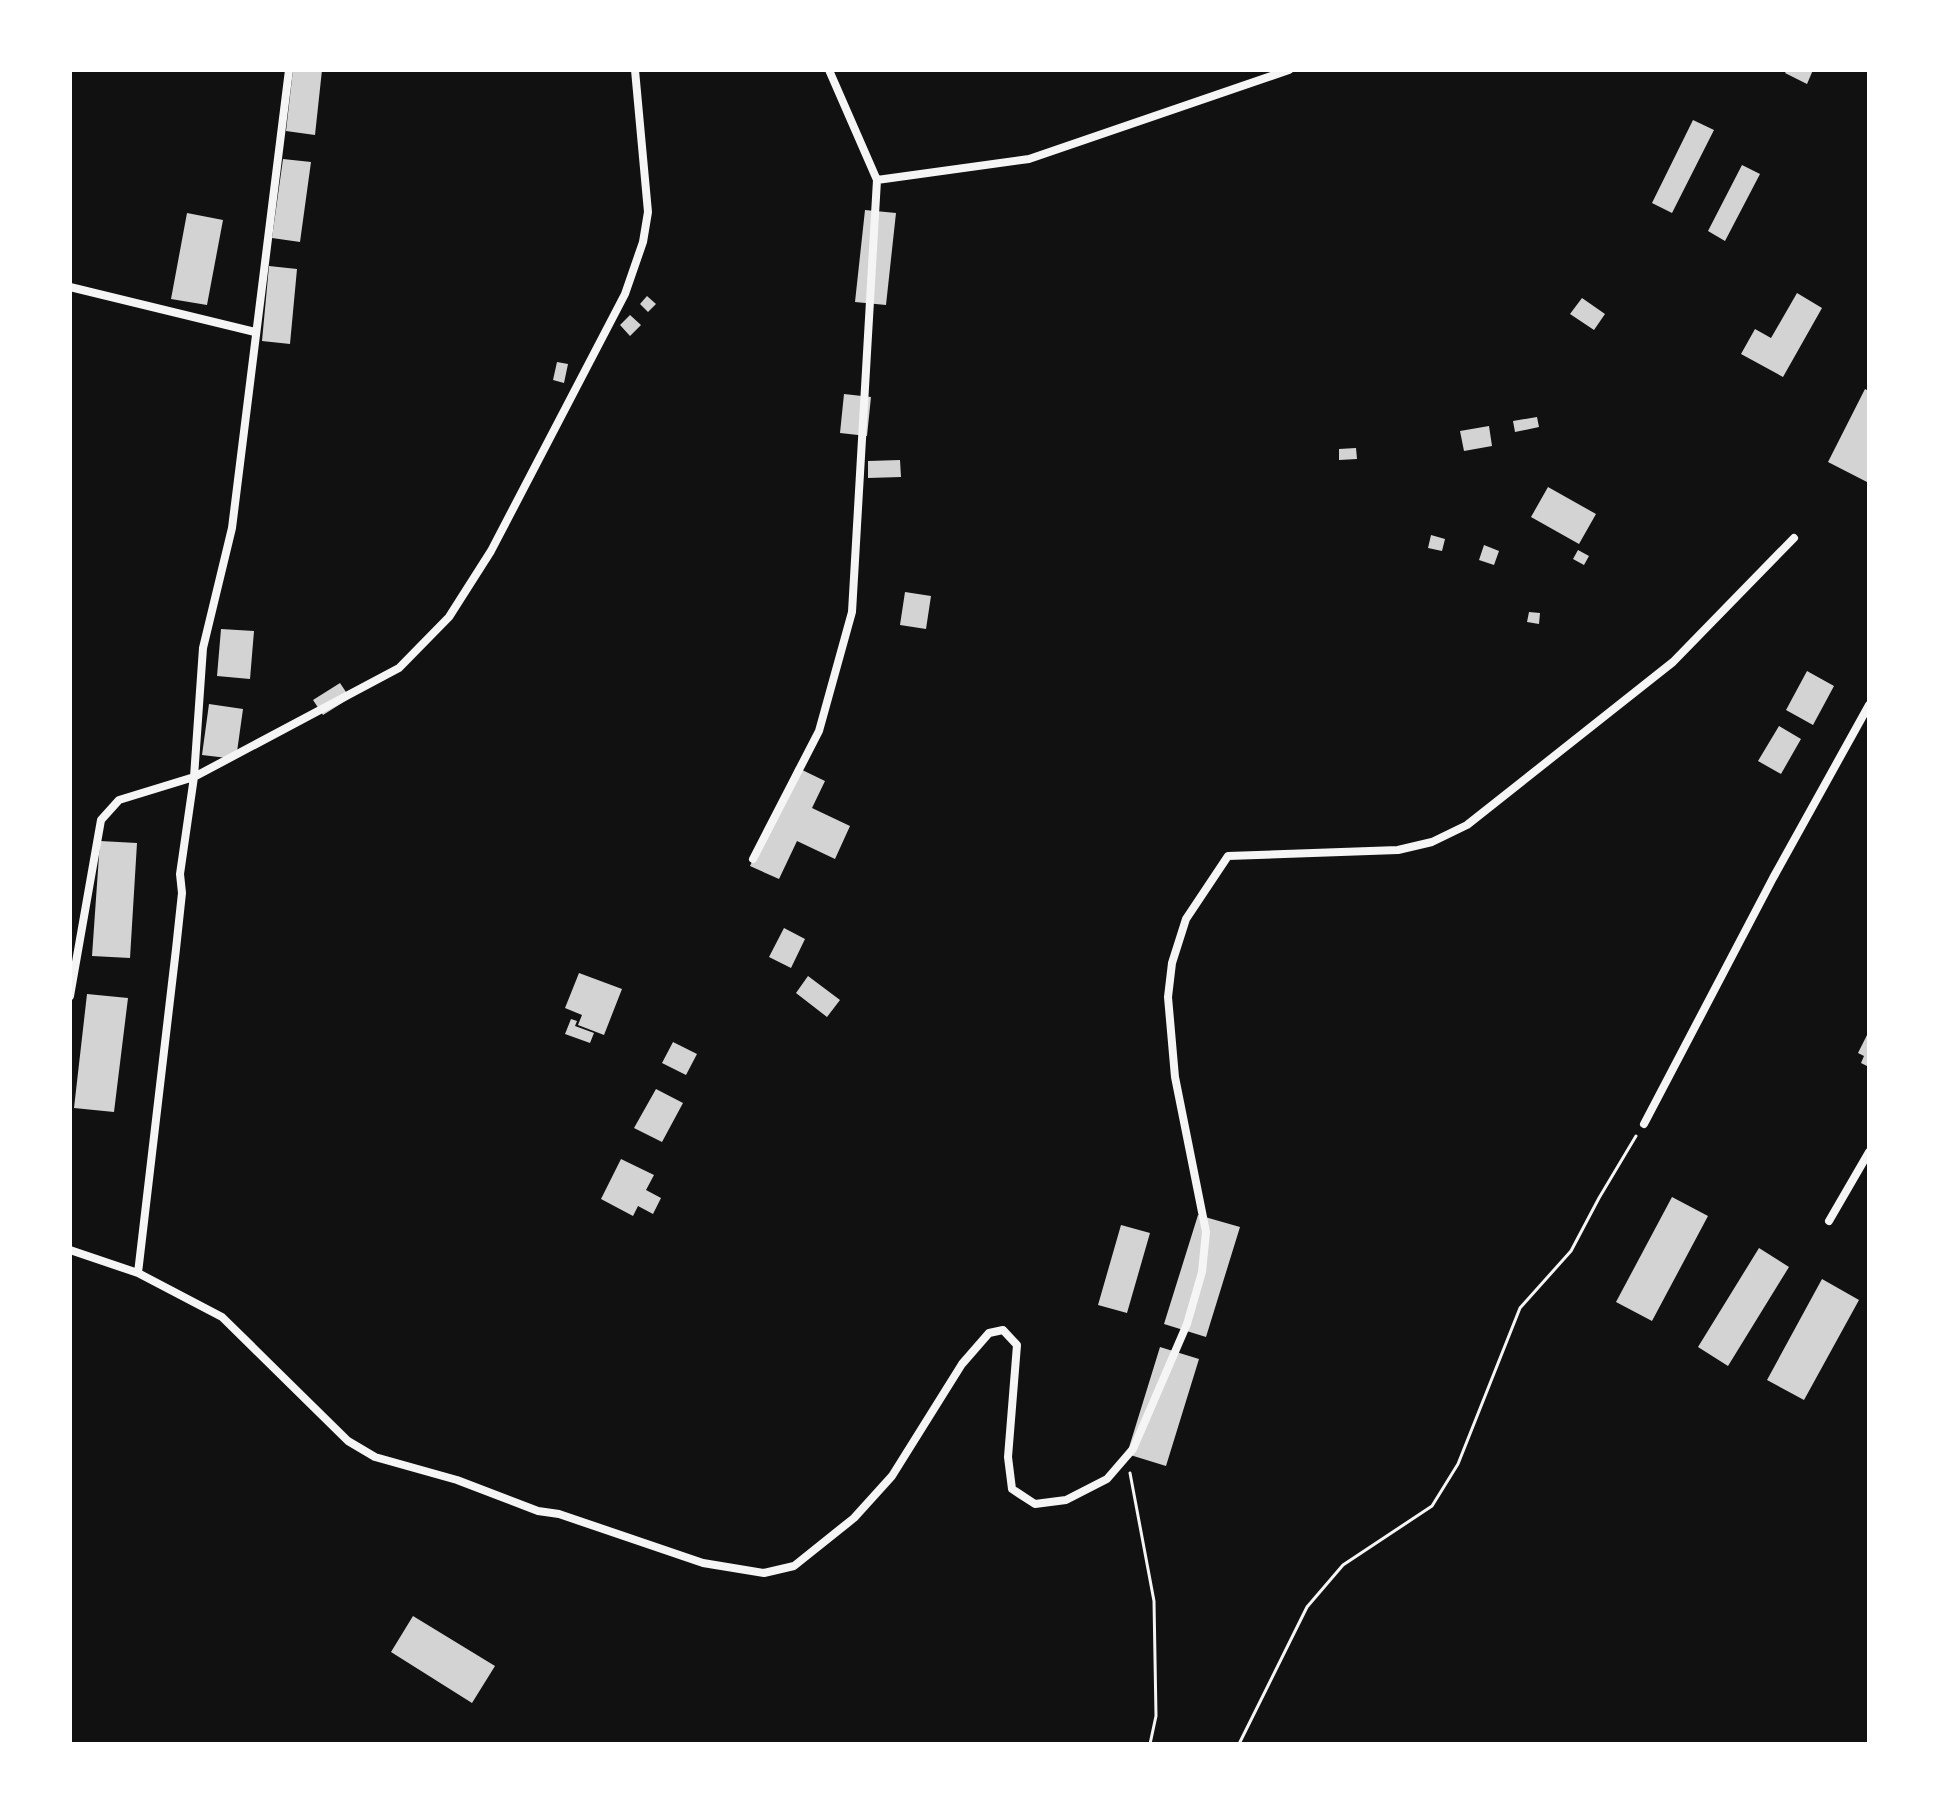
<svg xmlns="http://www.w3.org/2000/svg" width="1939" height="1814" viewBox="0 0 1939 1814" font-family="'Exo 2',sans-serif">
	<rect width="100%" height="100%" fill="#111"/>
	<path fill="#d3d3d3" d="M293 70H322L315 135 286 131Z
		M1787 70H1813L1807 84 1785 73Z
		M1693 120 1714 130 1672 213 1652 203Z
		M283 159 311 162 300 242 272 238Z
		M1742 165 1760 174 1725 241 1708 231Z
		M865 210 896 213 886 305 855 302Z
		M187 213 223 220 207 305 171 299Z
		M269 266 297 269 290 344 262 341Z
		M1797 293 1822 308 1783 377 1741 354 1755 329 1771 338Z
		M647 296 656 304 648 312 640 304Z
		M1582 298 1605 314 1594 330 1570 314Z
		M630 315 641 325 630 336 620 325Z
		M557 362 568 364 564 383 553 380Z
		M1865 389 1869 391V477L1867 482 1828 462Z
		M844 394 871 397 867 436 840 433Z
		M1537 417 1539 427 1515 432 1513 421Z
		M1489 426 1492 446 1464 451 1460 431Z
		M1356 448 1357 459 1339 460V449Z
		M900 460 901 477 868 478V461Z
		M1548 487 1596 514 1579 544 1531 517Z
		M1431 535 1445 539 1442 551 1428 548Z
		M1484 545 1499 551 1494 565 1479 560Z
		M1578 550 1589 556 1584 565 1573 559Z
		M905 592 931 596 926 629 900 625Z
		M1529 612 1540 613 1539 624 1527 622Z
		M221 629 254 631 250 679 217 676Z
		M1807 671 1834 686 1813 725 1786 710Z
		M340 683 350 698 323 715 313 700Z
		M209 704 243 709 236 759 202 755Z
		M1779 726 1801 739 1781 774 1758 761Z
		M796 767 825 781 812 808 850 826 835 859 797 841 779 879 750 866Z
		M100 841 137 843 130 958 92 956Z
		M784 928 805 939 791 968 769 957Z
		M579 973 622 989 604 1035 578 1025 582 1015 565 1008Z
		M808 976 840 1000 827 1017 796 993Z
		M87 994 128 998 114 1112 74 1108Z
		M571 1019 577 1021 575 1026 594 1033 590 1043 565 1034Z
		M1869 1031V1067L1861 1063 1864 1056 1858 1053Z
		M673 1042 697 1054 686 1075 662 1063Z
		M656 1089 683 1103 662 1142 634 1128Z
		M621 1159 654 1175 646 1190 661 1198 653 1214 638 1206 633 1216 601 1199Z
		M1672 1197 1708 1216 1652 1321 1616 1302Z
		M1198 1215 1240 1227 1206 1337 1164 1324Z
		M1121 1225 1150 1233 1127 1313 1098 1305Z
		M1759 1248 1789 1267 1728 1366 1698 1347Z
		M1822 1279 1859 1300 1804 1400 1767 1380Z
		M1160 1347 1199 1359 1166 1466 1127 1454Z
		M413 1616 495 1666 472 1703 391 1652Z"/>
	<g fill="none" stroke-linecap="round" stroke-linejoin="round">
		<path stroke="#f5f5f5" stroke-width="3" d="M1130 1473 1154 1601 1156 1716 1150 1744
			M1239 1744 1307 1607 1343 1565 1432 1506 1458 1464 1520 1308 1571 1251 1599 1198 1636 1136"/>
		<path stroke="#f5f5f5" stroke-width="8" d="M877 180 1029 159 1289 70
			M70 287 255 332
			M753 859 819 731 852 612 877 180 829 70
			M70 996 101 820 119 800 194 777 399 668 449 617 491 551 625 294 643 242 648 212 635 70
			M1644 1124 1773 878 1869 705
			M1829 1221 1869 1152
			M70 1250 138 1273 222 1317 348 1441 375 1457 457 1480 538 1511 559 1514 703 1563 764 1573 794 1566 854 1518 892 1476 962 1364 989 1333 1003 1330 1017 1345 1008 1457 1012 1489 1035 1504 1066 1500 1107 1479 1126 1457 1133 1449 1187 1324 1202 1272 1206 1232 1175 1077 1168 997 1172 963 1186 919 1228 856 1398 850 1432 842 1467 825 1673 662 1794 538
			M138 1273 176 949 182 893 180 874 194 777 203 648 232 528 289 70"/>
	</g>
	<rect width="1939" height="1814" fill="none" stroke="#ffffff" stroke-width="144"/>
</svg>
